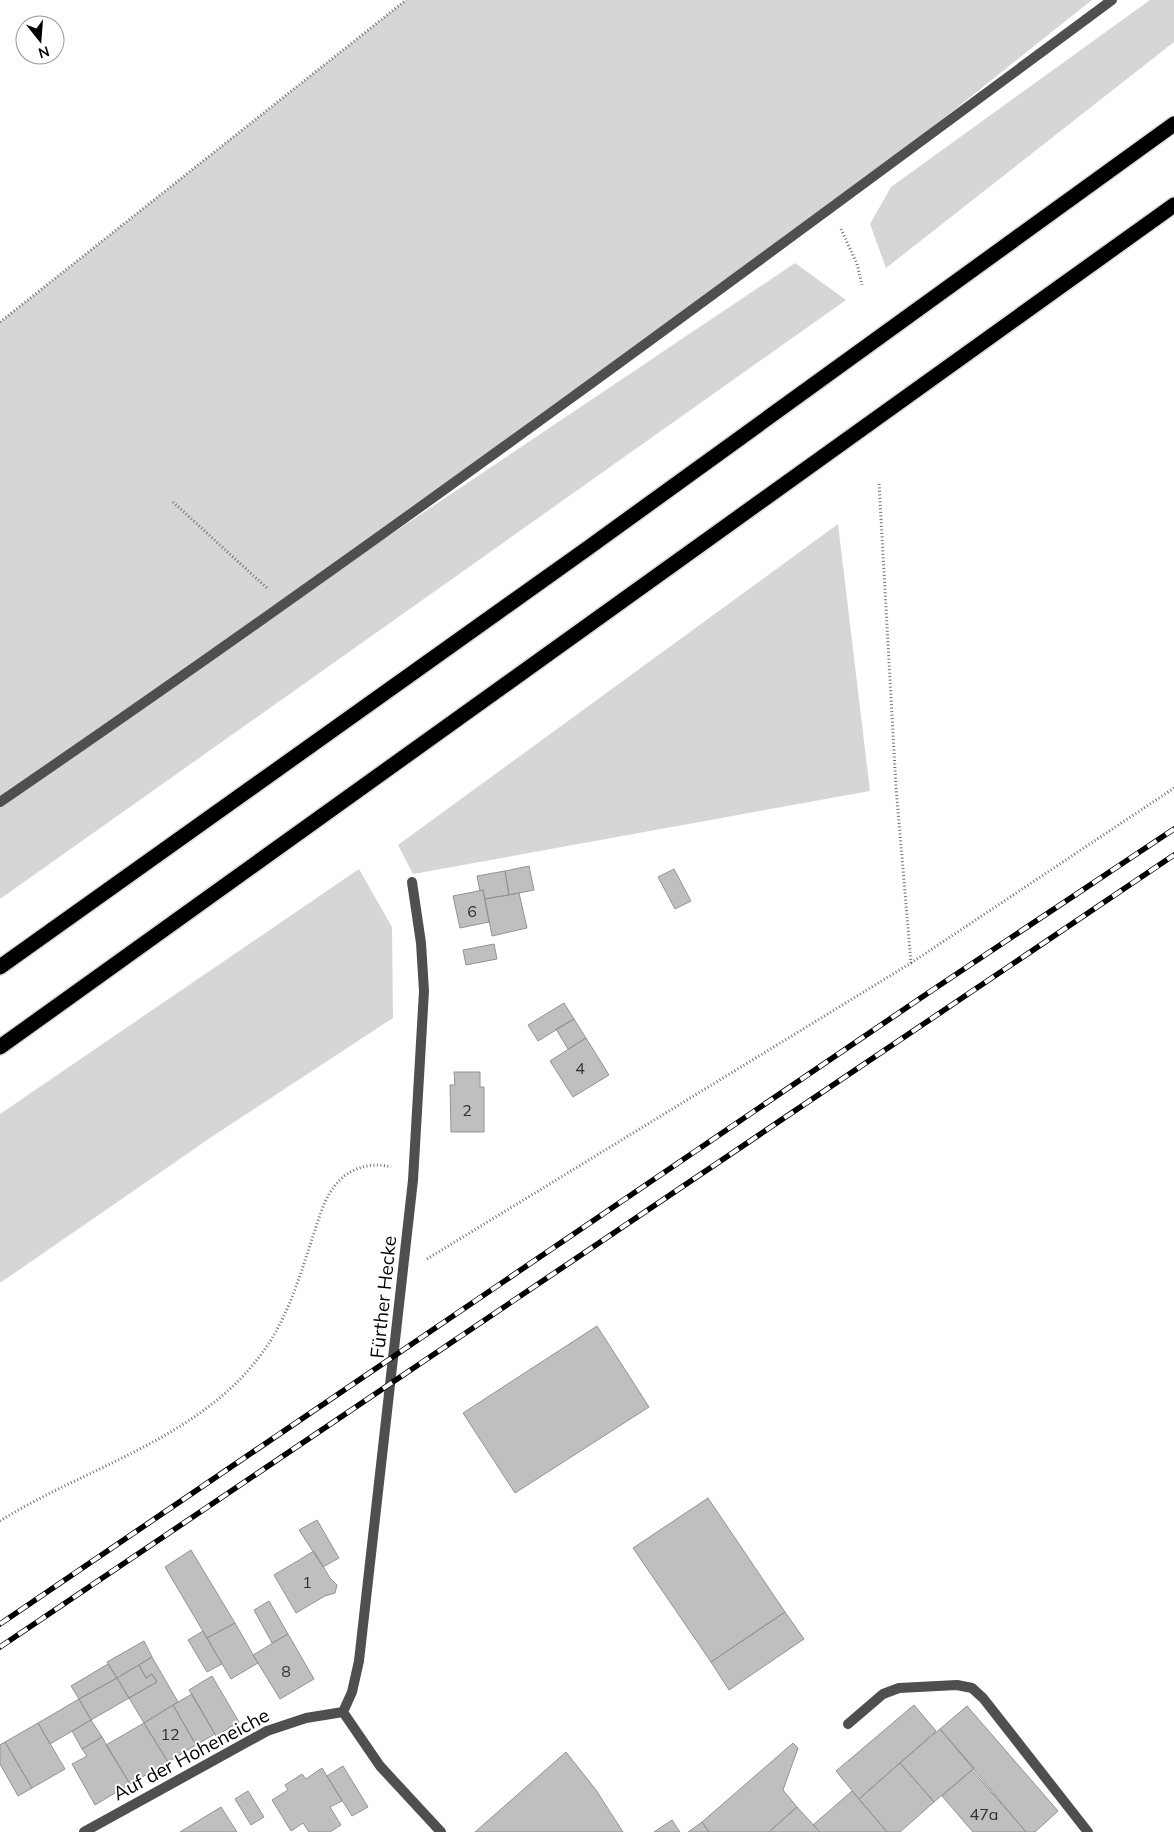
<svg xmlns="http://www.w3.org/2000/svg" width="1174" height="1832" viewBox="0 0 1174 1832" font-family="Mulish,sans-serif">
	<rect width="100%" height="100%" fill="#fff"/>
	<path fill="#d6d6d6" d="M406 0H1092L831 208 189 670 795 263 846 300 0 899V322Z
		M1150 0H1174V42L886 268 870 224 891 187Z
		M838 524 870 791 413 874 398 845Z
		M359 869 392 927 393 1018 213 1136 0 1283V1114Z"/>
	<path fill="#bfbfbf" stroke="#939393" d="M529 866 534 890 509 895 505 871Z
		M674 869 691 901 675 909 658 877Z
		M505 871 509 895 485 899 483 890 480 891 477 876Z
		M483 890 489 922 460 928 453 896Z
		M519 893 527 928 492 936 485 899Z
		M494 944 497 959 466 965 463 950Z
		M564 1003 574 1019 538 1041 528 1025Z
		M574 1019 586 1038 568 1049 556 1029Z
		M586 1038 609 1075 573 1097 550 1061Z
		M454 1072H480V1087H484V1132H451L450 1085H455Z
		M597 1326 649 1407 515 1493 463 1413Z
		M708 1498 785 1612 711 1662 633 1548Z
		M317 1520 339 1558 323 1567 299 1530Z
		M191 1550 235 1623 207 1638 165 1567Z
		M314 1551 330 1578 337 1585 335 1593 325 1596 296 1613 274 1575Z
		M269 1601 288 1634 272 1643 254 1610Z
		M785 1612 804 1639 729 1690 711 1662Z
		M235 1623 258 1663 231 1679 207 1638Z
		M203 1631 222 1664 207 1672 188 1640Z
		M288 1634 314 1679 280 1699 253 1655Z
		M144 1641 152 1657 117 1678 107 1662Z
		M152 1657 178 1702 144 1723 129 1698 157 1682 152 1674 146 1678 139 1665Z
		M108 1664 117 1678 79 1699 71 1686Z
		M139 1665 146 1678 152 1674 157 1682 129 1698 117 1678Z
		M212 1676 239 1722 216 1736 189 1690Z
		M117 1678 129 1698 91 1720 79 1699Z
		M192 1694 215 1734 196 1745 173 1705Z
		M79 1699 91 1720 50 1744 38 1723Z
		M173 1705 196 1745 168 1762 144 1723Z
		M914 1705 936 1731 859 1799 836 1771Z
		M967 1706 1058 1811 1035 1832H1026L940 1729Z
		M91 1720 102 1737 82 1749 72 1731Z
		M38 1723 65 1769 32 1788 5 1742Z
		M144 1723 168 1762 130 1784 106 1745Z
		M940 1729 974 1768 934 1802 900 1763Z
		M102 1737 130 1784 95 1805 72 1764 87 1756 82 1749Z
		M5 1742 32 1788 18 1796 0 1764V1745Z
		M793 1743 798 1748 783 1790 797 1807 769 1832H709L702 1822Z
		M566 1752 596 1790 623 1832H475Z
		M900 1763 934 1802 900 1832H887L859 1799Z
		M343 1766 368 1807 352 1816 327 1776Z
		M322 1768 342 1801 330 1807 341 1825 330 1832H309L303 1823 291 1831 272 1800 288 1790 285 1785 302 1774 306 1779Z
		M972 1770 1026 1832H973L942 1796Z
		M248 1791 264 1817 251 1825 235 1799Z
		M852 1791 859 1799 887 1832H820L813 1825Z
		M221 1807 237 1832H180Z
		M797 1807 820 1832H769Z
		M672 1820 680 1832H654Z
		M702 1822 709 1832H688Z"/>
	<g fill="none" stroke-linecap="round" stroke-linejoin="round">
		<g stroke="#dbdbdb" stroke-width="18">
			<path id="motorway" d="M0 967 588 548 1174 124
				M0 1047 1174 205"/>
		</g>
		<path stroke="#717171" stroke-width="3" stroke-dasharray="1 2.5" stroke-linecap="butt" d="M841 229 857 264 862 285
			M0 322 406 0
			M173 502 268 589
			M911 963 1174 788
			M427 1259 911 963 896 787 879 482
			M0 1521C91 1464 211 1436 271 1340 290 1309 301 1273 312 1239 319 1219 324 1196 339 1181 352 1167 373 1162 391 1167"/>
		<path stroke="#4f4f4f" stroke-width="10" d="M848 1724 883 1694 899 1688 957 1685 972 1688 983 1698 1088 1832"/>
		<path stroke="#4f4f4f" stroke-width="10" d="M0 802C377 544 745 272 1112 0
			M343 1712 352 1692 359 1661 413 1180 424 991 421 943 412 882
			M343 1712 380 1766 441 1832
			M84 1832 267 1731 306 1718 343 1712"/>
		<use href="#motorway" stroke="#000" stroke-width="15"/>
		<g stroke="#000" stroke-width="5.5">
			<path id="rail" d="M0 1624 931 991 1174 829
				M0 1647 1174 855"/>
		</g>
		<use href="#rail" stroke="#fff" stroke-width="4" stroke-dasharray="11" stroke-linecap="butt"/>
	</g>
	<g text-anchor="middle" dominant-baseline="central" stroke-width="4" stroke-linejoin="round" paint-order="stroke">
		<g font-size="16" fill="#303030">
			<text x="472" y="911">6</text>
			<text x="580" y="1068">4</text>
			<text x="467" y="1110">2</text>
			<text x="307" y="1582">1</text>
			<text x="286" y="1671">8</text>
			<text x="170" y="1734">12</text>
			<text x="984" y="1814">47a</text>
		</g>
		<g font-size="19" fill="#000" stroke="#fff">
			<text transform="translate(383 1297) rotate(-84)">Fürther Hecke</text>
			<text transform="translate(191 1754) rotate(-28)">Auf der Hoheneiche</text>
		</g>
	</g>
	<g transform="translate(40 40) rotate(163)"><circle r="24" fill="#ffffff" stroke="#999999"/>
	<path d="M0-4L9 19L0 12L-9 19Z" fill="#000000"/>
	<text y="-8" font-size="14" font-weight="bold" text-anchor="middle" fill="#000000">N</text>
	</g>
</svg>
